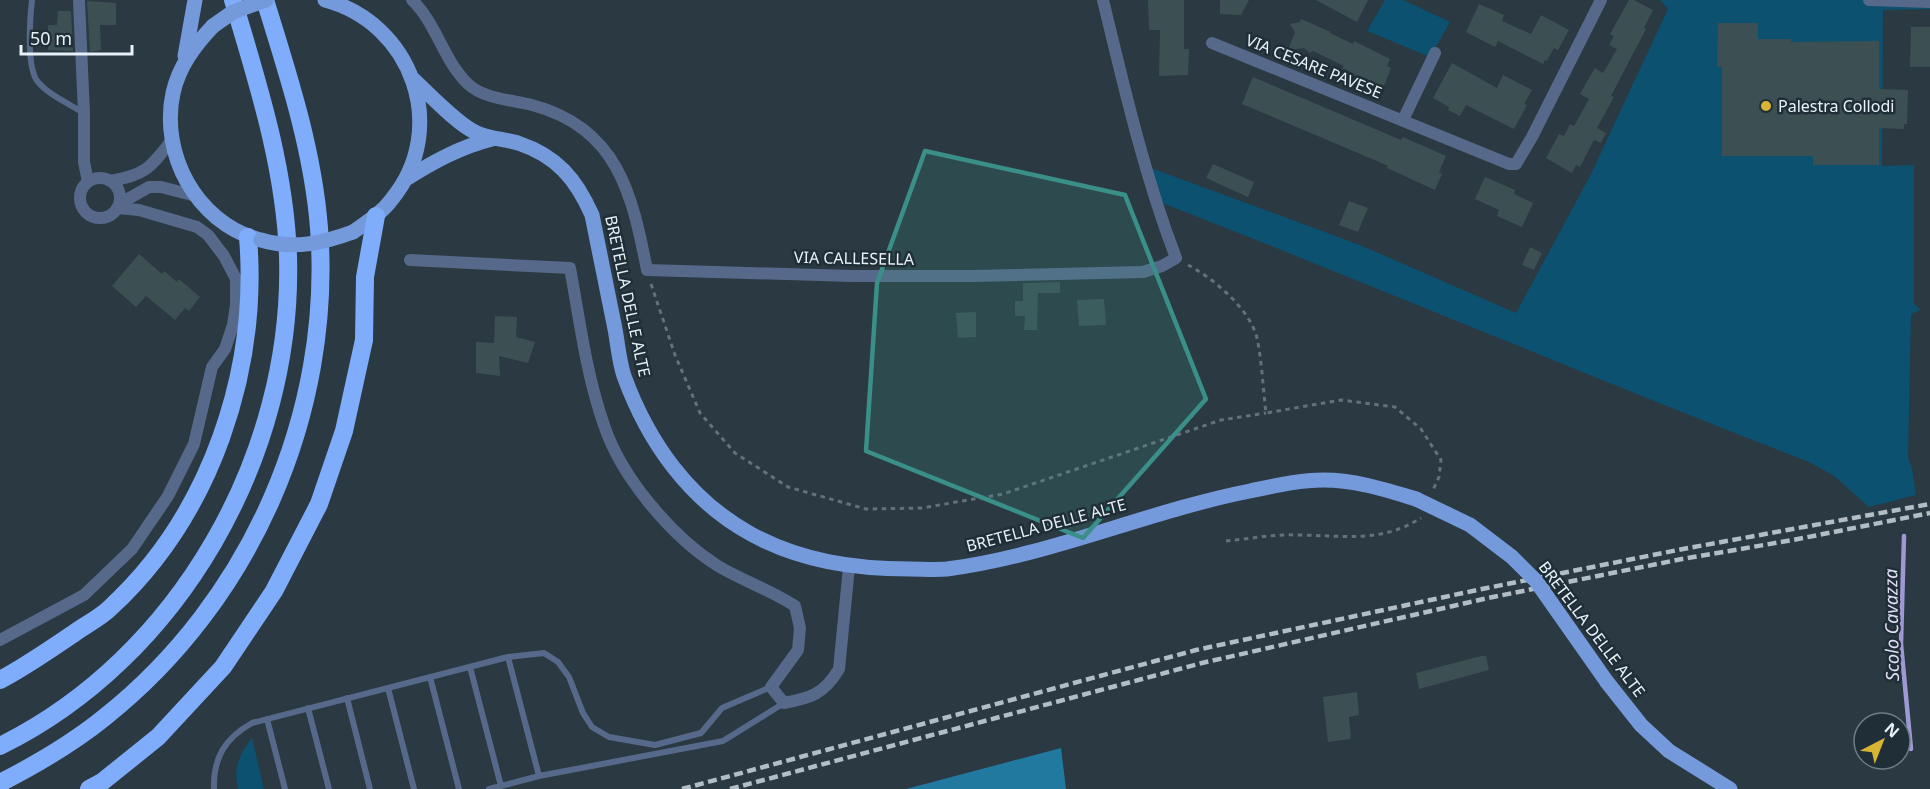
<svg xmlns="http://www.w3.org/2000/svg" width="1930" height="789" viewBox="0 0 1930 789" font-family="'Noto Sans',sans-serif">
	<rect width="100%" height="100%" fill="#2a3942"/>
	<path fill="#0c516f" d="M1385 0H1403L1450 22 1430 57 1367 31Z
		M1660 0H1930V9L1883 10 1882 166 1914 165V304L1921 310 1911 314 1908 458 1912 468 1916 495 1869 507 1834 476 1809 462C1592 378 1378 287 1162 203L1151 168 1360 245 1516 313 1590 176 1668 9Z
		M252 738 264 789H238C233 769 239 754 252 738Z"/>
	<path fill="#2279a0" d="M1061 748 1066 789H906Z"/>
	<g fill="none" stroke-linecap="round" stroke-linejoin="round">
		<path stroke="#9e99d5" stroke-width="4.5" d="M1904 536 1901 644 1911 749"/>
	</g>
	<path fill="#3c5053" d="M1148 0H1184V49H1189L1188 75 1159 76 1160 30H1149Z
		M1220 0H1249L1241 15 1220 14Z
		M1316 0H1368L1357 22Z
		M1629 0H1634L1653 10 1644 28 1646 29 1611 96 1614 97 1597 128 1606 133 1601 143 1594 140 1580 167 1576 165 1572 173 1546 158 1559 134 1564 136 1570 124 1574 126 1589 99 1580 94 1589 78 1595 68 1603 73 1617 49 1609 45 1614 36 1610 34Z
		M87 1 116 3V25H100L101 50 90 52Z
		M1479 4 1504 15 1502 21 1531 34 1541 15 1569 30 1558 50 1554 48 1547 61 1545 60 1543 64 1498 41 1495 47 1466 32Z
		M58 11H71L73 51 48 50V25H57Z
		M1301 19 1331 32 1330 33 1353 44 1354 41 1390 59 1387 66 1391 68 1383 88 1354 76 1355 74 1342 68 1344 66 1313 51 1310 53 1304 48 1288 50 1295 32 1290 24 1300 22Z
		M1718 23H1758V39H1791V42L1879 41V89L1908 90 1907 124H1904V129L1879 128V165H1813V156H1722V67H1717Z
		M1911 27H1930V67H1910Z
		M1452 63 1497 88 1503 75 1532 90 1524 104 1527 105 1514 129 1466 105 1460 116 1448 110 1449 107 1433 98Z
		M1253 77 1401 140 1403 137 1446 156 1439 172 1442 174 1435 190 1387 168 1388 166 1365 156 1242 104Z
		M1213 164 1254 182 1248 197 1206 178Z
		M1485 177 1515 190 1514 194 1533 203 1522 227 1497 216 1499 210 1475 199Z
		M1349 201 1368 208 1358 232 1339 225Z
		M1530 247 1542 253 1534 270 1522 265Z
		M139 254 162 274 164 271 177 282 179 279 200 297 189 311 185 308 175 320 146 296 136 307 112 286Z
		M1060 282V293H1038L1037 330H1024L1025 316H1015V301H1023V283Z
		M1104 299 1106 325 1079 326 1077 300Z
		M976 312V337L958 338 956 313Z
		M495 316 517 317 516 337 535 342 528 363 499 356 500 376 476 373V342L494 343Z
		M1481 656H1486L1489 670 1419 689 1416 673Z
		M1357 692 1359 715 1349 717 1351 739 1328 742 1323 697Z"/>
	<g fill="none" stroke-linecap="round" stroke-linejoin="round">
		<path stroke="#647179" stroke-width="3" stroke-dasharray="4.5 4.5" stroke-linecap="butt" d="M1188 265C1213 278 1250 309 1257 338 1262 362 1263 388 1266 413L1341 400 1395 407 1421 429 1441 460 1439 477 1432 492
			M651 284 675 355 700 413 735 453 788 487 866 509 922 508 1003 494 1221 420 1266 413
			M1226 541C1249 539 1273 534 1296 535 1342 535 1380 544 1421 518"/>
		<path stroke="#57698a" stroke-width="6" d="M32 0C30 18 26 68 38 82 49 95 69 104 84 113
			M508 657 539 776
			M470 667 501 786
			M430 677 459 789
			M388 688 414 789
			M347 698 370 789
			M308 708 329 789
			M267 719 285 789
			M214 789C213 758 225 738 252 723L508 657 544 653 558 662 569 677 583 713 592 727 609 737 655 745 701 733 722 708 771 687
			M489 789 539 776 723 741 784 703"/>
		<path stroke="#57698a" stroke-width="12" d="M412 0C437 24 443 60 468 84 484 99 512 100 532 105 618 128 632 194 647 270L852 276H973L1143 272 1162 266 1176 258C1144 174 1124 87 1103 0
			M1869 0 1930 2
			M79 1 84 113V162L88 182
			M1212 43 1509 164H1516L1532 137 1601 0
			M1403 120 1435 53
			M80 198a20 20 0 1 1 40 0a20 20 0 1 1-40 0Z
			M110 181C146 175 150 168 172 140
			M119 204 149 187H161L196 196
			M410 260 570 268C580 321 586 374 604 425 621 477 672 537 718 566 743 581 771 590 795 606L800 628 798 650 771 687 784 703C811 698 824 694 839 669L849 567
			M0 640 84 595 132 549 168 496 194 444 212 367 225 349 233 325 236 305V279L224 256 208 235 197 227 139 210 118 208"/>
		<path stroke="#749adb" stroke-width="15" d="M325 0C412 23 450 128 392 199 382 213 367 222 353 232
			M213 26C195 45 179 66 173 93 160 154 196 221 257 239
			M185 56 195 0
			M413 79C428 93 459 126 477 133 490 139 505 139 518 143 557 156 576 179 592 215 600 253 607 291 615 329 618 345 619 361 624 376 648 442 689 500 751 534 800 561 854 569 910 569 922 569 935 570 947 569 1049 556 1148 511 1250 491 1274 486 1299 480 1323 480 1356 480 1386 490 1416 499
			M406 179C433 162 460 147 492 139
			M1607 682 1641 725 1669 751 1730 789"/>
		<path stroke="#7facfb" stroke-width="18" d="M0 680C25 667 49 650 73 634 85 625 100 618 110 608 211 515 259 371 248 237
			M0 746C179 658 294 455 288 256 285 168 258 84 233 0
			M0 783C37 764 73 743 105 717 251 601 333 413 319 228 313 150 288 74 265 0
			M89 789 102 782 158 737 223 667 274 591 319 504 344 431 364 340 365 277 376 216"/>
		<path stroke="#b3bdc4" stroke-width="4.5" stroke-dasharray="9 4.5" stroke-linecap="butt" d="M682 789 1196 650 1482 589 1683 549 1930 504
			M730 789 1202 663 1488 598 1682 559 1793 540 1930 513"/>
		<path stroke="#749adb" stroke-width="15" d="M213 26 233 12 266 0
			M261 240C294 250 323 243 353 232
			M1416 499 1470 525 1512 557 1536 581 1607 682"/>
	</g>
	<path fill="#3a8f89" fill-opacity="0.2" stroke="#3a8f89" stroke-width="4.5" stroke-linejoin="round" d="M925 151 1125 195 1206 399 1083 538 866 451 877 283Z"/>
	<circle fill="#d7b434" stroke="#202f37" stroke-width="2" cx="1766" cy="106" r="6"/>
	<g text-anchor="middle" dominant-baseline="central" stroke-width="5" stroke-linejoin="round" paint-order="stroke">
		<g font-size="16" fill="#e8f1f7" stroke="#202f37">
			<text transform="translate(1314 66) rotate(22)">VIA CESARE PAVESE</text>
			<text transform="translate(854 258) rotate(1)">VIA CALLESELLA</text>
			<text transform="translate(628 296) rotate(78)">BRETELLA DELLE ALTE</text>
			<text transform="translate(1046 525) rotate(-15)">BRETELLA DELLE ALTE</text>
			<text transform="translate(1592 629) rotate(53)">BRETELLA DELLE ALTE</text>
		</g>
		<g font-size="16" fill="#e8f1f7" stroke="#202f37" text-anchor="start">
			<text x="1778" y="106">Palestra Collodi</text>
		</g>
		<g font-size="18" font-style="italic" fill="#e3e1f8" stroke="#202f37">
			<text transform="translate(1891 625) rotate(-91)">Scolo Cavazza</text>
		</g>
	</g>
	<g transform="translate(1882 741) rotate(42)"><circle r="28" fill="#202f37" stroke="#707d84" stroke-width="1.5"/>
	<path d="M0-4.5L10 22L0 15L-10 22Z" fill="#d7b434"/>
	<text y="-9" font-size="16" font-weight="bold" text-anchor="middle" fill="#e8f1f7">N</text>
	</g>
	<path d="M21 45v9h111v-9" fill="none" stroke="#e8f1f7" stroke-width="3"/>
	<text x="30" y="45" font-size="18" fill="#e8f1f7" stroke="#202f37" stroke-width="4.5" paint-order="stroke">50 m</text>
</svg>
